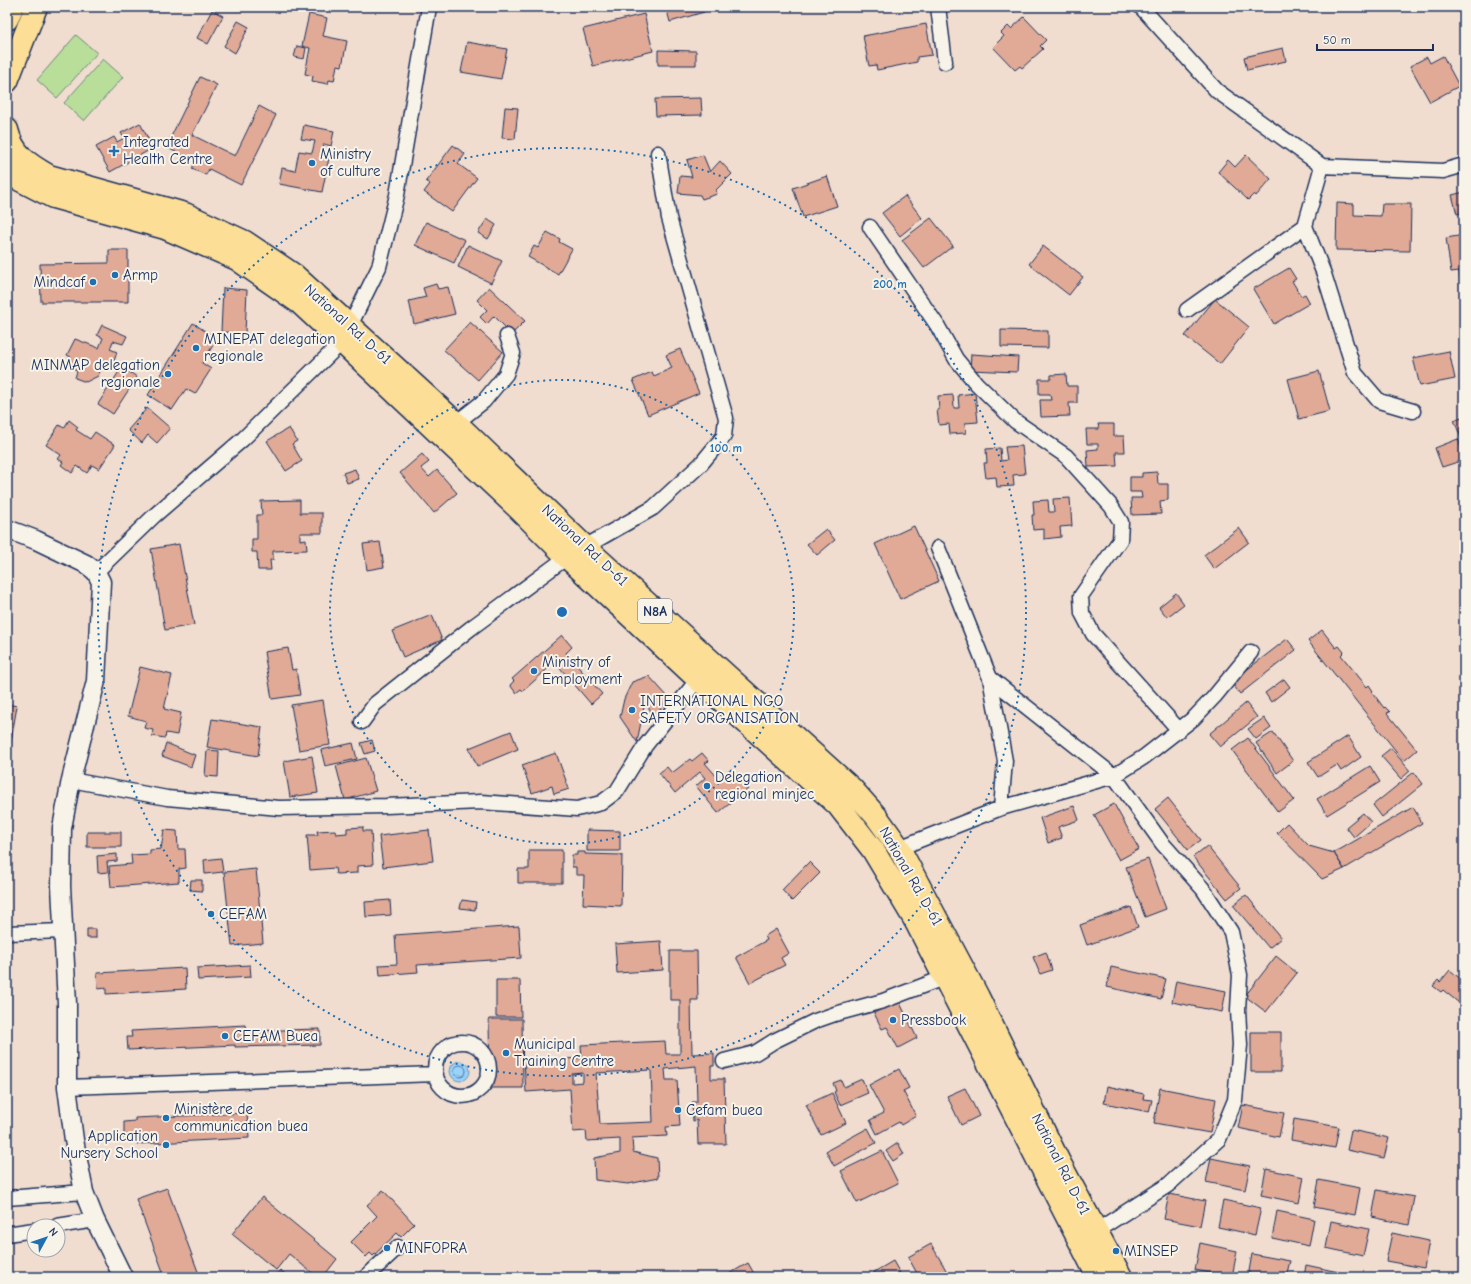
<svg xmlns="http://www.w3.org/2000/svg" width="1471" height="1284" viewBox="0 0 1471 1284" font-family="'Comic Neue',sans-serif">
	<defs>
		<pattern id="water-ripples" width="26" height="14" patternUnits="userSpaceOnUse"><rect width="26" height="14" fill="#9ad2f9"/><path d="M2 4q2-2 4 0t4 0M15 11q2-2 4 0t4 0" fill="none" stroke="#84b5d8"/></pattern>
	</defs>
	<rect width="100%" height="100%" fill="#f0ddcf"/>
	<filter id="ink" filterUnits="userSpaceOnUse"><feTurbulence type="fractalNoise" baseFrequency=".025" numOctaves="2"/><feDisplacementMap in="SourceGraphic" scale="8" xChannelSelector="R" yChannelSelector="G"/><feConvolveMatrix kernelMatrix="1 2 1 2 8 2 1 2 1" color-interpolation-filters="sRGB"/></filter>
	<g filter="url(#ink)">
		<path fill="#b8de9a" stroke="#6a867c" d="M76 35 97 53 57 98 37 80Z
			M103 59 123 77 84 121 64 103Z"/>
		<path fill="url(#water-ripples)" stroke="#6791bb" d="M450 1071a10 10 0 1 1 20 0a10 10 0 1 1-20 0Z"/>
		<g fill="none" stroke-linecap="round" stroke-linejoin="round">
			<path stroke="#4e709c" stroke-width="1" d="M454 1071a6 6 0 1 1 12 0a6 6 0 1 1-12 0Z"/>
		</g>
		<path fill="#e0aa96" stroke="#1b2f5e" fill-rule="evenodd" d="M114 7H128L126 12Z
			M666 7H703L704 12 670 22Z
			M1008 7H1018L1014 12Z
			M212 10 223 16 208 44 197 38Z
			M309 14 327 18 323 36 347 41 342 66 337 65 334 81 329 80 328 84 312 81 313 76 305 74 310 48 302 46Z
			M644 14 653 51 593 66 583 29Z
			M1024 17 1046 40 1040 46 1043 49 1022 68 1020 66 1015 70 993 47 1004 36 1001 33 1008 26 1011 29Z
			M238 21 249 27 235 53 224 46Z
			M926 24 932 55 917 57V62L877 70 876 65 869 66 863 36Z
			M467 42 507 49 501 79 461 72Z
			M297 46 306 48 304 59 294 57Z
			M1283 48 1286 61 1247 70 1244 57Z
			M658 50 696 51V65H658Z
			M1443 56 1459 86 1430 102 1410 66 1427 57 1430 63Z
			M200 77 217 85 192 135 235 156 259 106 276 115 241 185 209 169 206 175 192 169 195 162 166 147Z
			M701 98 702 115 656 116 655 99Z
			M505 107 518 108 515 139 502 138Z
			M140 123 153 148 110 172 96 147 114 137 117 142 124 138 121 133Z
			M304 125 334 131 331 146 324 144 322 157 329 158 322 192 279 184 282 168 295 171 299 151 312 153 315 141 301 139Z
			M453 145 465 154 458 164 477 178 452 212 424 192 430 184 426 181Z
			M703 155 710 172 720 161 732 174 716 190 717 194 702 199 700 195 678 193 680 176 692 177 687 160Z
			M1246 155 1271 179 1256 196 1254 194 1248 200 1218 172 1228 160 1235 167Z
			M827 176 837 206 803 217 793 188Z
			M1464 192V212L1457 214 1452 195Z
			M905 196 922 218 900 236 882 213Z
			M1337 203 1354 204V215L1381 216 1382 204H1411L1410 251 1336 250Z
			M931 218 953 246 924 268 902 240Z
			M487 219 496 225 488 239 478 233Z
			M426 222 465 240 454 263 415 245Z
			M547 232 560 239 559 242 572 249 558 274 528 257 534 246 538 248Z
			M1464 235V277L1460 278 1459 271 1451 272 1446 238Z
			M468 245 502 261 491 283 458 267Z
			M1043 246 1083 277 1069 295 1029 264Z
			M109 250H128V302H41L40 264 109 263Z
			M1289 268 1296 279 1292 281 1301 296 1305 294 1310 303 1274 324 1253 289Z
			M436 284 438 289 448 287 455 314 414 324 409 301 426 297 423 288Z
			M489 287 525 321 512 334 494 316 487 324 480 317 487 310 477 300Z
			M223 288 247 290 245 333 221 332Z
			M1215 299 1249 327 1220 364 1185 336Z
			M470 322 503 352 478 380 444 350Z
			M193 323 217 339 202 363 211 369 195 394 186 389 172 410 148 395Z
			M102 325 127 336 123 344 113 341 110 349 117 352 112 367 103 364 98 376 86 382 75 378 77 371 71 367V357L67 355 75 339 99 348 103 338 97 335Z
			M1001 330 1048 331V348L1001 347Z
			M680 349 699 393 648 415 633 380 652 372 654 376 672 368 666 355Z
			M1449 351 1455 379 1420 386 1413 358Z
			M971 354 1018 357 1017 372 970 370Z
			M122 367 137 377 113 414 98 404Z
			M1319 371 1330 411 1299 419 1288 379Z
			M1066 374 1067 386H1077V403H1069L1070 416 1041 417 1040 400H1051L1050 394H1039V379H1051V375Z
			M975 393 978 422 965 423 966 433 950 434 949 424 939 425 937 410H939L938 396 953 395 954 408H959L958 395Z
			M147 408 170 428 157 443 148 435 142 443 128 430Z
			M1464 416V443H1463L1454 420Z
			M69 420 78 427 76 430 90 439 95 432 115 445 99 469 92 465 87 473 77 466 72 473 61 465 63 462 58 459 61 455 46 445 59 425 64 428Z
			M1098 424H1114V436H1124L1125 452H1116L1117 466 1088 467 1087 450 1098 449V444H1087L1086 429H1099Z
			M289 428 297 441 292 444 302 461 286 471 267 441Z
			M1458 439 1464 455V460L1442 467 1435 448Z
			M1022 446 1025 474 1013 475 1014 486 997 487 996 477 986 478 984 463H987L986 449 1000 448 1001 461 1007 460 1005 447Z
			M422 454 429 462 421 468 429 477 437 470 457 493 434 513 400 473Z
			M355 469 359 479 347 483 343 473Z
			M1157 472 1158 484H1168V500L1160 501 1161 514 1132 515 1131 498H1142L1141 492H1130V477H1142V473Z
			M1070 498 1072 526 1060 527 1061 537 1044 539V529L1033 530 1032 515H1034L1033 501 1048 500 1049 512H1054L1053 499Z
			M300 500V513H322V533H300V540L306 539 307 550 273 551V560H270L271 570H258L257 552H252V539H257V515H262L261 501Z
			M914 526 939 581 900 599 875 544Z
			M1239 528 1249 542 1214 569 1204 555Z
			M826 529 835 540 817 555 807 544Z
			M380 542 384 567 367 570 363 544Z
			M179 544 194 625 165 630 151 549Z
			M1176 593 1184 604 1167 617 1159 607Z
			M432 615 442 640 403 657 392 631Z
			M1322 630 1336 648 1339 646 1344 652 1341 655 1367 687 1369 685 1373 691 1372 692 1384 708 1385 707 1390 712 1387 713 1417 750 1404 761 1308 641Z
			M562 635 572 647 566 653 602 694 591 704 555 662 523 691 521 689 516 693 510 685 514 681 512 679Z
			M1287 639 1296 650 1240 694 1231 682Z
			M288 648 292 670 296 669 300 695 272 699 264 652Z
			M140 667 172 675 164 709 181 713 177 735 166 733 165 738 152 736 153 730 144 728 146 721 128 716Z
			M649 676 668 697 655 718 645 702 637 742 620 717 624 699 632 682Z
			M1284 679 1290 687 1271 702 1265 693Z
			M323 700 330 745 299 750 291 705Z
			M1246 703 1257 717 1220 747 1209 734Z
			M7 704 17 706 10 747 7 746Z
			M1264 718 1271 728 1256 739 1248 729Z
			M212 719 262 727 258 756 207 747Z
			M511 731 518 749 477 766 469 748Z
			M1273 732 1293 761 1277 773 1256 743Z
			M1348 736 1361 757 1341 771 1337 765 1318 777 1308 762Z
			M1248 738 1294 800 1278 812 1232 750Z
			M372 740 375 751 365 754 361 743Z
			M166 743 195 755 191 767 162 756Z
			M353 743 357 759 325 766 321 750Z
			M1391 748 1410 771 1401 779 1381 756Z
			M207 750 219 751 218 777 205 776Z
			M556 753 569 789 554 794 552 786 532 793 522 765Z
			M702 753 709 761 705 763 719 779 732 769 748 789 718 813 696 786 705 778 700 772 675 793 659 773 667 767 672 773 690 759 692 761Z
			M312 756 318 793 290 797 284 761Z
			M366 758 376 791 345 800 336 766Z
			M1370 766 1380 782 1327 815 1317 799Z
			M1414 772 1423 784 1382 817 1373 805Z
			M1168 798 1201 840 1188 850 1155 809Z
			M1114 804 1139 849 1119 860 1094 815Z
			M1074 806 1079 820 1058 827 1062 838 1048 843 1040 818Z
			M1413 807 1422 823 1344 869 1334 853Z
			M1363 813 1371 822 1354 837 1346 827Z
			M1287 823 1309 846 1334 853 1344 869 1322 879 1277 833Z
			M363 827V831H371L373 865 357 866V873L336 874 335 868 310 870 307 835H318L317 831 335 830 336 834 347 833V828Z
			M164 830 177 831 178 849H185L186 868 179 869V882L111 887 109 866 132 864 131 855 150 854V850L161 849Z
			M429 830 433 861 383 867 379 836Z
			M587 830 620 831V851H587Z
			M87 832H121V847H87Z
			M1207 846 1241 888 1227 899 1193 857Z
			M529 850H562V883H518V869H529Z
			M577 852H585V854L622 855 621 906 583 904 584 875H576V867H572V855H577Z
			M117 854V861L107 862 108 872 98 873 97 856Z
			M221 858 223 872 205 874 204 860Z
			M1148 859 1166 909 1145 917 1126 867Z
			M809 862 820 873 792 901 782 890Z
			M256 869 263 943 232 946 224 872Z
			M191 880H202V891L190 890Z
			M1246 895 1281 938 1269 948 1233 905Z
			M390 900 391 915 366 917 365 902Z
			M462 900 476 902 475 910 460 908Z
			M1131 907 1138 927 1087 945 1080 925Z
			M519 926 521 958 417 965 418 972 380 975 379 965 397 964 395 935Z
			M87 929H96V938H87Z
			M776 929 789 953 781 958 785 965 750 983 736 957 767 940 765 936Z
			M661 941 663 970 617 973 615 944Z
			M670 951H697L698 1000H691L692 1054 714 1053V1066H711V1079H724L726 1144H698L697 1120 693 1121 692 1102H697L696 1066 665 1069 666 1080H677L680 1126 666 1127 667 1136 632 1138 633 1152 657 1158 658 1178 628 1184 595 1180 594 1158 620 1153V1139L587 1141 586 1131 573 1132 570 1089 526 1092 524 1061 582 1058 581 1045 665 1041 666 1054H680V1000H670ZM651 1070 653 1122 600 1124 596 1073ZM583 1073V1082L572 1083V1074Z
			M1046 952 1052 970 1040 974 1033 957Z
			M1276 956 1297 973 1266 1012 1245 996Z
			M250 965 251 977 198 980 197 968Z
			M1111 967 1166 979 1161 999 1107 987Z
			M185 968 186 989 106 994V988L98 989 97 973Z
			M1450 970 1464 982V1007L1443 990 1441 992 1433 986 1438 980 1440 982Z
			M496 980H520L521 1017H496Z
			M1176 981 1226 991 1222 1012 1172 1002Z
			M899 1001 917 1038 898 1048 887 1027 882 1029 874 1013Z
			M489 1019H522L523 1088H490Z
			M245 1025 246 1031 320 1029V1045L235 1047V1045L128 1050 127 1037H132L131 1031Z
			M1251 1032H1281V1072H1251Z
			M899 1069 909 1088 903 1091 916 1116 901 1125 899 1122 877 1134 870 1120 884 1113 869 1085Z
			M862 1079 868 1093 840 1105 834 1092 836 1091 833 1083 841 1080 844 1087Z
			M1107 1086 1144 1094 1143 1099 1152 1100 1149 1112 1104 1103Z
			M965 1088 979 1116 961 1125 947 1096Z
			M1160 1088 1216 1099 1210 1133 1154 1123Z
			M832 1093 846 1123 821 1135 806 1105Z
			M1243 1105 1284 1113 1279 1137 1238 1128Z
			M247 1113 249 1138 137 1144 136 1139H124V1122L135 1121V1118Z
			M1294 1119 1339 1127 1335 1148 1291 1140Z
			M868 1128 876 1143 834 1166 826 1151Z
			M1351 1130 1389 1138 1384 1158 1347 1150Z
			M898 1143 904 1154 893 1161 886 1151Z
			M882 1151 898 1183 857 1203 841 1171Z
			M1211 1158 1250 1166 1245 1190 1206 1182Z
			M1266 1169 1304 1177 1299 1203 1261 1195Z
			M1319 1180 1360 1188 1355 1215 1314 1207Z
			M167 1188 200 1277H165L136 1199Z
			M383 1190 414 1224 401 1237 397 1233 373 1256 370 1253 366 1257 351 1242 377 1216 367 1205Z
			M1377 1190 1414 1197 1409 1225 1372 1217Z
			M1169 1194 1205 1201 1200 1226 1164 1219Z
			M262 1197 337 1259 323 1277H317L289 1254 276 1270 232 1234Z
			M1223 1200 1261 1208 1255 1235 1218 1227Z
			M1277 1211 1314 1219 1309 1246 1272 1238Z
			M1331 1221 1369 1229 1363 1256 1326 1248Z
			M1392 1233 1429 1241 1424 1268 1386 1261Z
			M1200 1243 1237 1251 1232 1277 1195 1270Z
			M931 1244 950 1277H919L908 1257Z
			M1252 1254 1290 1261 1286 1277H1248Z
			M893 1261 902 1277H876L874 1272Z
			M748 1263 756 1277H724Z
			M1306 1265 1343 1273 1342 1277H1304Z
			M280 1270 289 1277H274Z
			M1362 1274 1378 1277H1361Z"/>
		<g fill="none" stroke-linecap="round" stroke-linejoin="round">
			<g stroke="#1b2f5e" stroke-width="17">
				<path id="minor" d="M938 7 945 62
					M1141 7 1217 91 1322 166 1443 171 1464 165
					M1322 166 1305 226 1324 274 1355 373 1379 401 1413 411
					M870 227 937 325 956 359 976 383 1015 421 1066 456 1111 506 1121 522 1120 540 1081 596 1082 613 1093 634 1179 730
					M1187 310 1305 226
					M456 423 484 401 506 374 513 353 507 336
					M938 548 990 678 1005 761 1001 808
					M96 572 155 515 243 439 342 342 379 267 397 195 429 7
					M990 678 1114 776 1162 843 1203 889 1231 932 1240 975 1238 1010 1240 1045 1235 1100 1219 1139 1168 1185 1090 1235
					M362 722 375 704 471 628 567 557 653 508 701 464 724 436 726 418 669 218 658 153
					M71 780 167 798 279 808 386 806 481 802 577 809 601 803 617 791 645 746 698 679
					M899 848 1001 808 1114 776 1144 757 1194 718 1214 697 1251 652
					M7 933 64 931
					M435 1069a27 27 0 1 1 54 0a27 27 0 1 1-54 0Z
					M724 1061 755 1053 774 1041 815 1021 835 1014 883 1001 951 975
					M67 1087 436 1074
					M7 1198 84 1192
					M57 1226 95 1220
					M7 1234 34 1230
					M366 1277 398 1247"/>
			</g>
			<g stroke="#1b2f5e" stroke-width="21">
				<path id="tertiary" d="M7 529 36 540 86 564 96 572 101 582 96 681 71 780 62 828 61 886 67 1004V1087L74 1140 84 1192 95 1220 123 1277"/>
			</g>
			<g stroke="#1b2f5e" stroke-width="25">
				<path id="trunk" d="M7 19 12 7
					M7 81 36 7
					M7 130C13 155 28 164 49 176L185 214 245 242 294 275 456 423 586 548 852 789 876 816 899 848 978 997 1059 1162 1121 1277
					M7 169 20 180 53 197 165 228 237 259 300 303 342 342 519 509 567 557 698 679 838 805 873 850 915 920 1098 1277"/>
			</g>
			<use href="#minor" stroke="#f7f3e8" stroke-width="14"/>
			<use href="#tertiary" stroke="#f7f3e8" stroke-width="18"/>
			<use href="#trunk" stroke="#fcde96" stroke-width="22"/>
		</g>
	</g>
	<g fill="none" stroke="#1f6fb2" stroke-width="2" stroke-dasharray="2 4">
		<circle cx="562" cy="612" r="232"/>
		<circle cx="562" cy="612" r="464"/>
	</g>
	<g fill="#1f6fb2" stroke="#f7f3e8" stroke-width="1.5">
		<path d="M112 145h4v4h4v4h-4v4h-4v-4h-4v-4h4z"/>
		<circle cx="312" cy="163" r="4"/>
		<circle cx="115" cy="275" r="4"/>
		<circle cx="93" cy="282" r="4"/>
		<circle cx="196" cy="348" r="4"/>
		<circle cx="168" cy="374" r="4"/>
		<circle cx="534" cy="671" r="4"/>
		<circle cx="632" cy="710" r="4"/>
		<circle cx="707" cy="786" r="4"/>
		<circle cx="211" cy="914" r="4"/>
		<circle cx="893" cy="1020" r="4"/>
		<circle cx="225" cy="1036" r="4"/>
		<circle cx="506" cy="1053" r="4"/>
		<circle cx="678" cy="1110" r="4"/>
		<circle cx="166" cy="1118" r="4"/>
		<circle cx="166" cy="1145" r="4"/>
		<circle cx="387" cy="1248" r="4"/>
		<circle cx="1116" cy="1251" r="4"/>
	</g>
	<g text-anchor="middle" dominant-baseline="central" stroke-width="4" stroke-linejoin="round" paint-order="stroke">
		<rect fill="#f7f3e8" stroke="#5d6a87" stroke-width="1" x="638" y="599" width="34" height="24" rx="3"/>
		<g font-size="14" font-weight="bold" fill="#1b2f5e">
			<text x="655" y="611">N8A</text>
		</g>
		<g font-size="15" fill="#1b2f5e" stroke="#f7f3e8" text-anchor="start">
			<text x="123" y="142">Integrated<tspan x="123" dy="17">Health Centre</tspan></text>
			<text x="320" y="154">Ministry<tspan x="320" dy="17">of culture</tspan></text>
			<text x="123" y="275">Armp</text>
			<text x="85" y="282" text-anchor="end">Mindcaf</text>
			<text x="204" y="339">MINEPAT delegation<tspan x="204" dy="17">regionale</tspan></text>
			<text x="160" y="365" text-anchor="end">MINMAP delegation<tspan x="160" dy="17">regionale</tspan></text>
			<text x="542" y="662">Ministry of<tspan x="542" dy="17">Employment</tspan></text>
			<text x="640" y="701">INTERNATIONAL NGO<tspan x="640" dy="17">SAFETY ORGANISATION</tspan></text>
			<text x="715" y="777">Delegation<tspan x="715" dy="17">regional minjec</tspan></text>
			<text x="219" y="914">CEFAM</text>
			<text x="901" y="1020">Pressbook</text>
			<text x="233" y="1036">CEFAM Buea</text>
			<text x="514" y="1044">Municipal<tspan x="514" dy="17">Training Centre</tspan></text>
			<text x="174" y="1109">Ministère de<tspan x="174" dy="17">communication buea</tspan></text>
			<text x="686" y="1110">Cefam buea</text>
			<text x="158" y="1136" text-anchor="end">Application<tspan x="158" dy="17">Nursery School</tspan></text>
			<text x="395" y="1248">MINFOPRA</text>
			<text x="1124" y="1251">MINSEP</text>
		</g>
		<g font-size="15" fill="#1b2f5e" stroke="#f7f3e8">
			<text transform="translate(348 324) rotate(42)">National Rd. D-61</text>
			<text transform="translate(585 545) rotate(43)">National Rd. D-61</text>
			<text transform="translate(911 876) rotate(60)">National Rd. D-61</text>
			<text transform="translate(1061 1164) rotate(63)">National Rd. D-61</text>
		</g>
	</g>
	<circle cx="562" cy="612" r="6" fill="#1f6fb2" stroke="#f7f3e8" stroke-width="2"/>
	<g font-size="12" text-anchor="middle" font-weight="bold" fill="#1f6fb2" stroke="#f7f3e8" stroke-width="4" stroke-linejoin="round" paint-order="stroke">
		<text x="890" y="288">200 m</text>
		<text x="726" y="452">100 m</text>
	</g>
	<rect width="1471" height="1284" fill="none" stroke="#f7f3e8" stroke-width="24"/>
	<rect x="12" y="12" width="1447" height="1260" fill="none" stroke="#1b2f5e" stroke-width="1.5" filter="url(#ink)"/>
	<g transform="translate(46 1238) rotate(50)"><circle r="19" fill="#f7f3e8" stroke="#9fa5b1"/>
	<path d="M0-3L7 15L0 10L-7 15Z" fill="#1f6fb2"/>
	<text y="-6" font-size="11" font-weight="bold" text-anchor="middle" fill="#1b2f5e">N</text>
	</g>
	<path d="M1317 44v6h116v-6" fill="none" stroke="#1b2f5e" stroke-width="2"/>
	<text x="1323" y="44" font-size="12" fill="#1b2f5e" stroke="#f7f3e8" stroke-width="3" paint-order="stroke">50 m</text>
</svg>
